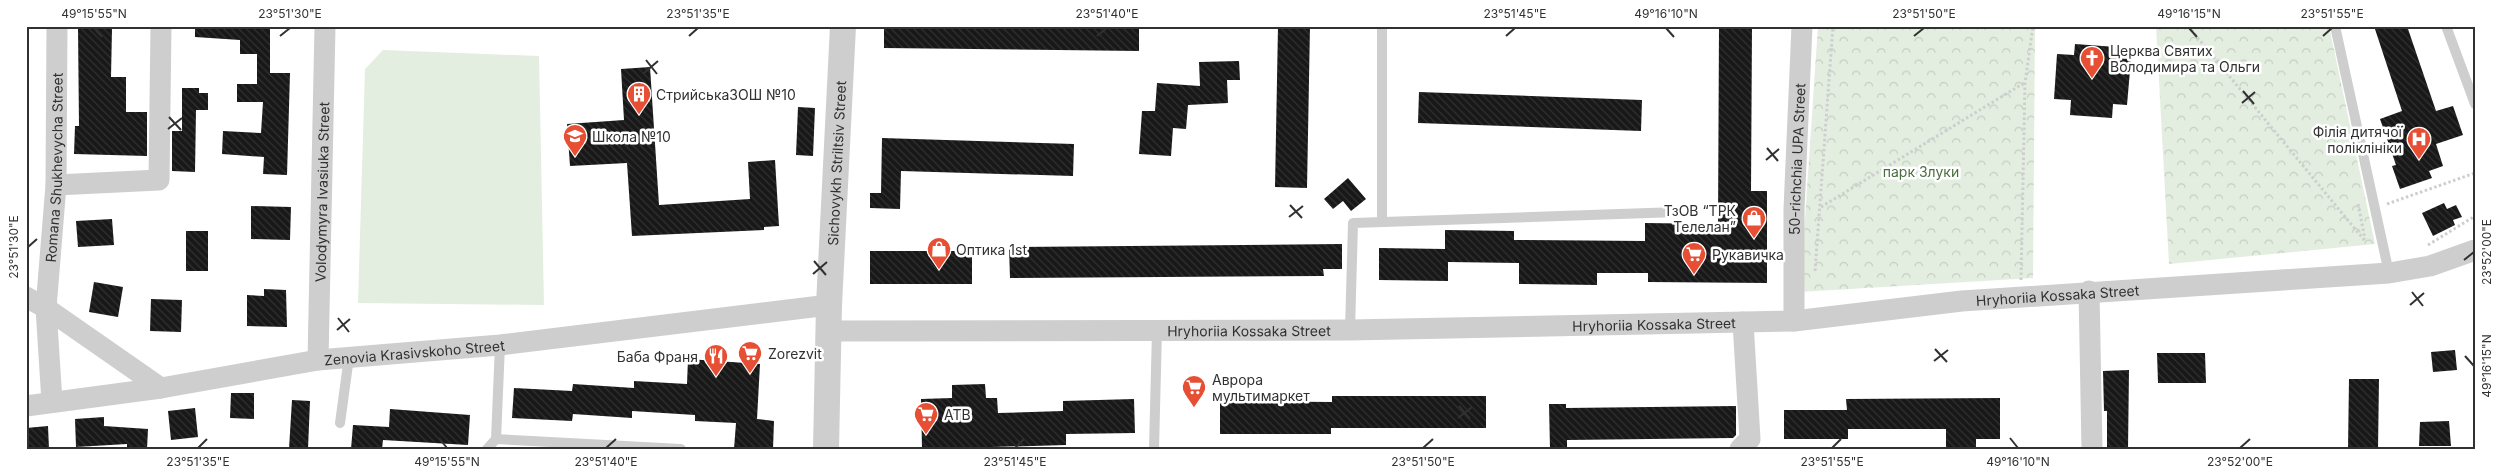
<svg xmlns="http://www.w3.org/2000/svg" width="2501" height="475" viewBox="0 0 2501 475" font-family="Inter,sans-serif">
	<defs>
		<pattern id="forest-crowns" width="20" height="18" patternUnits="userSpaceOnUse" patternTransform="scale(1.25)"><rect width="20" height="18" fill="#e4eee0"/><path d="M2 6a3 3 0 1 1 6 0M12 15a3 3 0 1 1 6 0" fill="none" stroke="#c4cdc1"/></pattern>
		<pattern id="building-back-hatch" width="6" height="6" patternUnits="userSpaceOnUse" patternTransform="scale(1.25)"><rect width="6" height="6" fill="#181818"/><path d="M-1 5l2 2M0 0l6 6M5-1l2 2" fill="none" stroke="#313131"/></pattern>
	</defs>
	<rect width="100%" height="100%" fill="#fff"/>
	<path fill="#e4eee0" d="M383 50 539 56 544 305 358 303 365 69Z"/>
	<path fill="url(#forest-crowns)" d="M1818 26H2035L2033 278 1800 292Z
		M2156 26H2329L2375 244 2169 264Z"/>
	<path fill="url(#building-back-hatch)" d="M195 26H270V73H290L287 175 263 174 264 157 222 154 223 131 261 133 263 102H237V84H257V54H240V40L195 37Z
		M884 26H1139V51L884 48Z
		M1278 26H1310L1307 188 1275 187Z
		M1719 26H1752L1751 191H1767V283L1648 282V273H1597V285L1519 284V263L1448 262V281L1379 280V248L1445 249V230L1514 231V240L1645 241V223L1718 224Z
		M2374 26H2407L2436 111 2453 106 2463 135 2436 144 2443 166 2429 171 2432 178 2400 189 2392 166 2396 165 2380 119 2402 111Z
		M78 28 112 29 111 77H126V112H147V156L74 154 75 126H79Z
		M2075 44 2116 47 2115 58 2131 59 2127 105 2113 104 2112 118 2070 115 2071 100 2054 99 2057 54 2074 55Z
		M1239 61 1240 80H1227L1228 103 1188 105 1186 129 1173 128 1171 156 1139 154 1142 111H1155L1157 83 1200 86 1199 62Z
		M650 67 659 205 750 199 748 162 775 160 779 226 764 227V230L632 236 627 163 570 166 567 124 624 120 621 69Z
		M182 88H199V93H208V110H196L195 172 172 171V131H182Z
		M1419 92 1642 100 1641 131 1418 123Z
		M798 107 815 108 813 156 796 155Z
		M882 138 1074 144 1073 176 901 171 900 209 870 208V193H881Z
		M1348 178 1366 199 1351 211 1343 201 1333 209 1324 199Z
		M2444 203 2447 209 2456 205 2462 217 2453 220 2455 225 2433 236 2422 213Z
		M251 206 291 207 290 240 251 239Z
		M112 219 114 245 78 247 76 221Z
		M186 231H208V271H186Z
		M1342 244V269H1323L1324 276 1010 278 1009 247Z
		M870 251H972V284H870Z
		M94 282 123 287 118 317 89 312Z
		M264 289 286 290 287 327 247 326V295L264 296Z
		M151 299 182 300 181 332 150 331Z
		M2455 350 2457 370 2433 372 2431 352Z
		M2157 353H2205L2206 383H2158Z
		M688 359 760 364 757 419 774 421 773 449H734L736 423 695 421V415L632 411V418L573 414 572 421 512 418 514 388 572 391 573 384 634 388V381L687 384Z
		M2129 370 2128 449H2107V411H2104L2103 371Z
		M2349 379H2379L2378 449H2348Z
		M985 384 986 398H997L998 413 1063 411V401L1134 399 1135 433 1066 434V445L922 449 921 399 952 398V385Z
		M231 393H254V419L230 418Z
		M1332 396H1486V428H1331V434H1220V401L1332 402Z
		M2000 398V439H1976V449H1946V429H1848V439H1784V410H1847L1846 399Z
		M292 400 310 401 308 449H289Z
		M1549 404H1566V408L1736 406V435L1733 438 1567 440V449H1550Z
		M195 408 198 437 171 440 168 411Z
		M390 409 470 415 468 445 383 440 382 449H351L353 425 389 427Z
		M104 417V426L148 429 147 449H127V444L76 447 75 419Z
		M2449 421 2451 446H2419L2420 422Z
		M48 426 49 449H26V428Z"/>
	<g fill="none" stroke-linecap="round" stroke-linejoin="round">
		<path stroke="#cecece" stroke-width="3" stroke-dasharray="2.5 2.5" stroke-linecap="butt" d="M2188 26 2365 241
			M2358 204 2365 239
			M2387 204 2475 173
			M1821 207 2024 83
			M2428 245 2475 216
			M1815 271 1833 26
			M2021 280 2025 83 2033 26"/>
		<path stroke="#cecece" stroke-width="10" d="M1382 26V222
			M2335 26 2389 273
			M2446 26 2475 104
			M1350 330 1353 223 1678 212
			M500 345 496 439 681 449
			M340 423 349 357
			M487 449 496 439
			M1154 449 1157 330"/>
		<g stroke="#cecece" stroke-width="21">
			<path d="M56 185 159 180 161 26"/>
			<path d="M2089 291 2092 449"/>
			<path id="s1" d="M26 297 46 308 161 388 318 360 500 345 829 305"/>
			<path id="s2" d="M1794 321V209L1802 26"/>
			<path id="s3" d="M828 331 1350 330 1794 321 1962 301 2389 273 2430 266 2475 250"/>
			<path id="s4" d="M318 360 325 26"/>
			<path id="s5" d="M52 402 46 308 56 185 57 26"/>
			<path d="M26 406 161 388"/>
			<path d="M1740 449 1750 439 1743 322"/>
		</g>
		<path stroke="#cecece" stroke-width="26" id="s6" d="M826 449 829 305 843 26"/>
	</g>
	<path fill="none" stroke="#313131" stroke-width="2" d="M94 28 102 37M1666 28 1674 37M2189 28 2197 37M280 36 290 28M689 36 698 28M1097 36 1107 28M1506 36 1515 28M1914 36 1924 28M2323 36 2332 28M646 60 657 74M644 73 658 61M2243 91 2254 104M2242 103 2255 92M169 117 181 130M168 129 182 118M1767 148 1778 161M1766 160 1779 149M1290 205 1302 218M1289 217 1303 206M28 247 37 239M2464 260 2474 252M814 261 826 275M813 274 827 262M2412 292 2423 306M2410 305 2424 293M338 318 349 332M337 330 350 319M1935 349 1947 362M2465 356 2474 366M1934 361 1948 350M1459 406 1470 419M1458 418 1472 407M439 438 447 448M2010 438 2018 448M198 448 207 439M606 448 616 439M1015 448 1024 439M1423 448 1433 439M1832 448 1841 439M2240 448 2250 439"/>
	<defs>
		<g id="church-pin" transform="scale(1.25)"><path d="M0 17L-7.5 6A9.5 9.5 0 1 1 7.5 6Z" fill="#e74f34" stroke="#fff"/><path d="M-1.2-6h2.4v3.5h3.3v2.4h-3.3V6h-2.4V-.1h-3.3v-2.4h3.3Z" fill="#fff"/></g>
		<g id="building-pin" transform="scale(1.25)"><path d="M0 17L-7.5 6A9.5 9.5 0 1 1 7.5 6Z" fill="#e74f34" stroke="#fff"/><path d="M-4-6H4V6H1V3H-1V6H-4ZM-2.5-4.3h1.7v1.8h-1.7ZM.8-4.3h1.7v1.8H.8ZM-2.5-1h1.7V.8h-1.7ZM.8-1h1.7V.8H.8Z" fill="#fff"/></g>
		<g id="school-pin" transform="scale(1.25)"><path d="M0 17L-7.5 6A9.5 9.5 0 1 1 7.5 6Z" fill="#e74f34" stroke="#fff"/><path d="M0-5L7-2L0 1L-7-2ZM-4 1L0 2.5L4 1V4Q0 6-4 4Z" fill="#fff"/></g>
		<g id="hospital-pin" transform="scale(1.25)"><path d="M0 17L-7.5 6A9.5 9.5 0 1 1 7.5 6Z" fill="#e74f34" stroke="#fff"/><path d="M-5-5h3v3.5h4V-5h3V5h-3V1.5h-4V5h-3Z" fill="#fff"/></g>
		<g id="shop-pin" transform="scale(1.25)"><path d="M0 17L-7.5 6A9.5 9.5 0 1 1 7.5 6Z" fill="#e74f34" stroke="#fff"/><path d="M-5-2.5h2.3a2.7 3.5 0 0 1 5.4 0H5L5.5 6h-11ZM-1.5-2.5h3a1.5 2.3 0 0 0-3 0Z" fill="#fff"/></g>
		<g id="supermarket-pin" transform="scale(1.25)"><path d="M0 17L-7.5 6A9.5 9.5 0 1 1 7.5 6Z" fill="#e74f34" stroke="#fff"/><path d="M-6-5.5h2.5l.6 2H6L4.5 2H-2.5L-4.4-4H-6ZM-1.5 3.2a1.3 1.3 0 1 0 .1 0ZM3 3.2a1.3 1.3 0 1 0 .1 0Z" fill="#fff"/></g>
		<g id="restaurant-pin" transform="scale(1.25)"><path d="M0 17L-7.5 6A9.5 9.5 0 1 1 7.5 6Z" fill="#e74f34" stroke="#fff"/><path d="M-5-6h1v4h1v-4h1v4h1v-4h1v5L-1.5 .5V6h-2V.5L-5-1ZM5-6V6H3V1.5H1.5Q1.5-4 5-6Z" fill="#fff"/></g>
	</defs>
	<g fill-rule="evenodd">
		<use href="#church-pin" x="2092" y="58"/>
		<use href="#building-pin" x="639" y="94"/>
		<use href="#school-pin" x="575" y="136"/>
		<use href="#hospital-pin" x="2419" y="139"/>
		<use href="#shop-pin" x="1754" y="218"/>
		<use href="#shop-pin" x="939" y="249"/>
		<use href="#supermarket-pin" x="1694" y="254"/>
		<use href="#supermarket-pin" x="750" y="353"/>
		<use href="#restaurant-pin" x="716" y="356"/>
		<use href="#supermarket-pin" x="1194" y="387"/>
		<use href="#supermarket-pin" x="926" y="414"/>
	</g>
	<g text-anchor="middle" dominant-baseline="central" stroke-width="5" stroke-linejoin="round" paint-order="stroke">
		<g font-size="14" fill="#313131" stroke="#fff" text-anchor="start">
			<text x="2110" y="50">Церква Святих<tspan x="2110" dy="16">Володимира та Ольги</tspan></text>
			<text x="656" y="94">СтрийськаЗОШ №10</text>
			<text x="2402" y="131" text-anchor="end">Філія дитячої<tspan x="2402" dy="16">поліклініки</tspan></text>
			<text x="592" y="136">Школа №10</text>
			<text x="1736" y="210" text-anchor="end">ТзОВ “ТРК<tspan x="1736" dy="16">Телелан”</tspan></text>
			<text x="956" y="249">Оптика 1st</text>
			<text x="1712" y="254">Рукавичка</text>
			<text x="768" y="353">Zorezvit</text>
			<text x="698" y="356" text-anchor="end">Баба Франя</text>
			<text x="1212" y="379">Аврора<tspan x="1212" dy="16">мультимаркет</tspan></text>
			<text x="944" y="414">ATB</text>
		</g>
		<g font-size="14" fill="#313131" stroke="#fff">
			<text stroke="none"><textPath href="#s2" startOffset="162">50-richchia UPA Street</textPath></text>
			<text stroke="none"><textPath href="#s6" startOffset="286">Sichovykh Striltsiv Street</textPath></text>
			<text stroke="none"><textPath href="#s5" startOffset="235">Romana Shukhevycha Street</textPath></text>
			<text stroke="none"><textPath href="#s4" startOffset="168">Volodymyra Ivasiuka Street</textPath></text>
			<text stroke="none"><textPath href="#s3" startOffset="1231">Hryhoriia Kossaka Street</textPath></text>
			<text stroke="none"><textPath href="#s3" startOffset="826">Hryhoriia Kossaka Street</textPath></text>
			<text stroke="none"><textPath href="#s3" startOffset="421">Hryhoriia Kossaka Street</textPath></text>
			<text stroke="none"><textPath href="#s1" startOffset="419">Zenovia Krasivskoho Street</textPath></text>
		</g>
		<g font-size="14" fill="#496e3d" stroke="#fff">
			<text x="1921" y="171">парк Злуки</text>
		</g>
	</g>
	<rect width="2501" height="475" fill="none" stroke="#ffffff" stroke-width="55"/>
	<rect x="28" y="28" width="2446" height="420" fill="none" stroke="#313131" stroke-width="2"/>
	<g font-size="12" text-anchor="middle" fill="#313131">
		<text x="94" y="18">49°15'55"N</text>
		<text x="290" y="18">23°51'30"E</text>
		<text x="698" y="18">23°51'35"E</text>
		<text x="1107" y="18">23°51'40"E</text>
		<text x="1515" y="18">23°51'45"E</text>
		<text x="1666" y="18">49°16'10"N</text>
		<text x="1924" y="18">23°51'50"E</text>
		<text x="2189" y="18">49°16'15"N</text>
		<text x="2332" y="18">23°51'55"E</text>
		<text transform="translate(14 247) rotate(-90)" y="4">23°51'30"E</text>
		<text transform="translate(2487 252) rotate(-90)" y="4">23°52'00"E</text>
		<text transform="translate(2487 366) rotate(-90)" y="4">49°16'15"N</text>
		<text x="198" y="466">23°51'35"E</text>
		<text x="447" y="466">49°15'55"N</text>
		<text x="606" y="466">23°51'40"E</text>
		<text x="1015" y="466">23°51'45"E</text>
		<text x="1423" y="466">23°51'50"E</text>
		<text x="1832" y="466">23°51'55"E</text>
		<text x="2018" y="466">49°16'10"N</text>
		<text x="2240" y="466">23°52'00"E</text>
	</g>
</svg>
